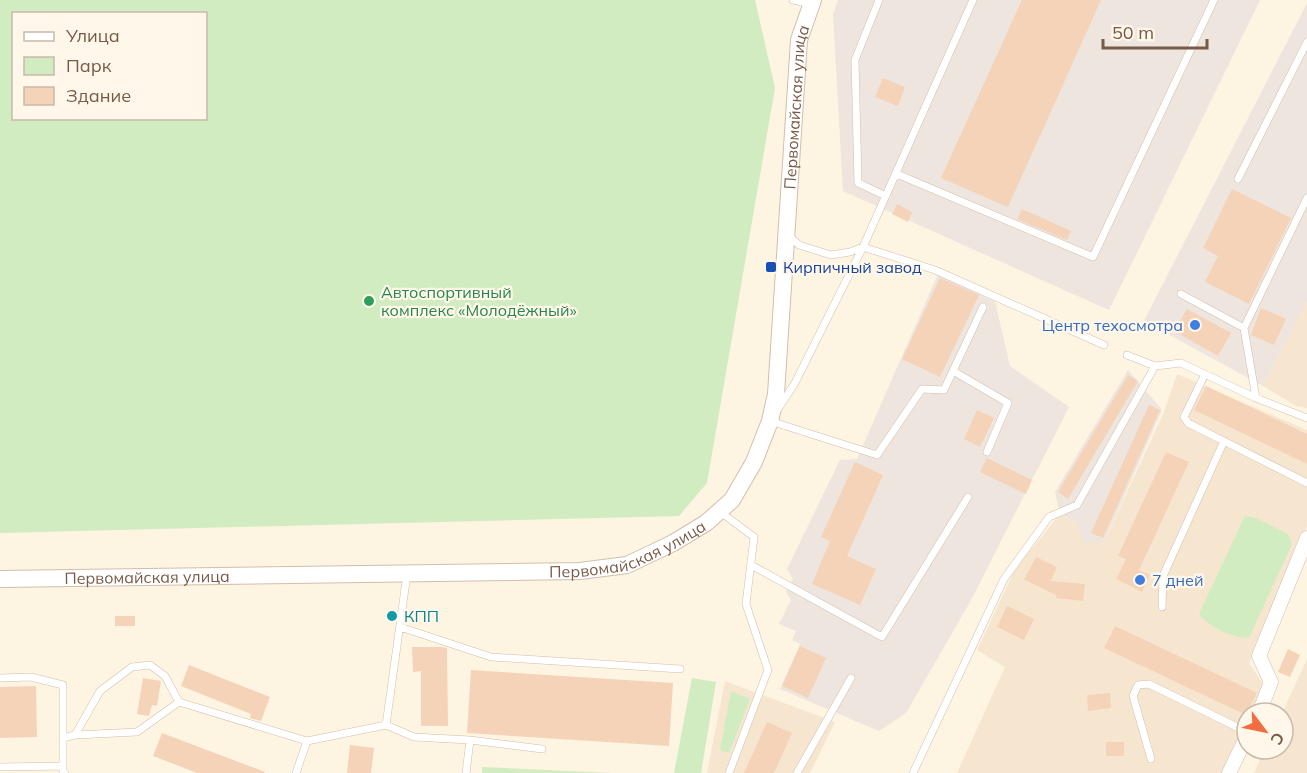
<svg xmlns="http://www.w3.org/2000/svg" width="1307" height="773" viewBox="0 0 1307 773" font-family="Mulish,sans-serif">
	<rect width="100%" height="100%" fill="#fef4e2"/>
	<path fill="#f6e6d0" d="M1307 302V408L1296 406 1263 386Z
		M1177 374 1307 430V526L1249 663 1265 687 1252 713H1247V723L1223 773H957L1005 667 977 650 1015 569 1060 514 1078 523 1104 542 1164 412Z
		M1307 659V773H1254L1265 749H1283L1282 713Z
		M725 681 835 722 810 773H707Z"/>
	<path fill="#ede5de" d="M838 0H1260L1109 310 843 191 833 14Z
		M1307 3V302L1263 386 1144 321Z
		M938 274 995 302 1010 366 1069 407 970 602 906 713 879 731 780 689 800 644 792 640 796 631 779 624 791 600 786 592 793 579 787 569 840 460 857 459Z
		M1128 370 1162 410 1104 542 1082 543 1078 523 1060 514 1055 492Z"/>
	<path fill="#d0ecc0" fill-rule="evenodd" d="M0 0H755L775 88 707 483 679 516 0 533ZM14 14H206V118H14Z
		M1245 516 1256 518 1288 534 1292 544 1249 638C1233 638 1209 627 1199 614Z
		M692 678 716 682 701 773H674Z
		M731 691 750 699 729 753 720 750Z
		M482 767 612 773H482Z"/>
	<path fill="#f5d3b8" d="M1022 0H1101L1008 207 941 178Z
		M883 78 905 87 898 106 875 97Z
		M1232 189 1291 218 1249 304 1205 282 1218 256 1203 248Z
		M897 204 912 212 908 222 892 214Z
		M1022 209 1071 231 1067 240 1017 219Z
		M940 278 979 295 940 377 902 359Z
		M1261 308 1286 319 1274 345 1251 335Z
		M1187 309 1231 333 1218 356 1174 331Z
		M1128 375 1138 381 1068 499 1058 492Z
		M1206 386 1307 434V464L1194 410Z
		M1149 405 1160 410 1103 538 1091 533Z
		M977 410 994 418 980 447 964 439Z
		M1166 452 1189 462 1139 570 1150 575 1142 592 1116 579 1126 559 1118 556Z
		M987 458 1032 480 1026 494 980 472Z
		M855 462 883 475 847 556 876 569 860 605 812 584 830 541 821 537Z
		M1036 557 1057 567 1051 581 1085 584 1083 601 1056 598V595L1023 579 1025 578Z
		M1007 606 1034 619 1024 640 997 627Z
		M115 616H135V626H115Z
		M1115 626 1257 693 1246 715 1104 648Z
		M800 646 826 658 808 698 782 686Z
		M412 647H442L447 648 448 726H421V671L413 672Z
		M1288 649 1300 655 1290 677 1278 672Z
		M189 665 270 697 261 721 250 718 251 714 181 686Z
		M471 670 673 683 669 746 467 733Z
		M143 678 161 681 157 706 152 705 149 716 137 714Z
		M36 686 37 737 0 738V687Z
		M1110 693 1111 708 1088 711 1087 695Z
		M767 722 792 733 774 773H744Z
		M162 733 265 772 264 773H197L153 756Z
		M1106 742H1124V756H1106Z
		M350 745 374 748 371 773H347Z"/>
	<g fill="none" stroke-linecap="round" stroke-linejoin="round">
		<g stroke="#d2beab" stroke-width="8">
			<path id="service" d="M793 0 811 4
				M879 0 855 60 858 183 886 196
				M897 174 1093 257 1214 0
				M1238 179 1307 42
				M788 235 799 245 831 255 850 252 863 247 935 270 1104 345
				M1181 294 1244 328 1256 398
				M1244 328 1307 198
				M1127 355 1155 366
				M953 371 1008 403 987 452
				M1205 374 1184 417 1188 423 1307 483
				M778 409 795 383 863 247 973 0
				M770 421 877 455 922 389 944 390 983 307
				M719 511 754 537 746 604 768 670 729 773
				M751 565 882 637 968 497
				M1162 607 1163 576 1224 441
				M400 627 491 657 680 669
				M0 678 31 677 63 685V772L65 773
				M386 725 414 737 470 740 542 749
				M75 735 100 691 132 667 150 665 165 676 179 702
				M63 738 75 735 137 732 179 702 307 741
				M1151 759 1133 696 1138 685 1149 684 1247 732
				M0 767 63 766
				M296 773 307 741 386 725 407 574
				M466 773 470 740
				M797 773 851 678
				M913 773 1004 579 1049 517 1077 505 1155 366 1181 363 1256 398 1307 418"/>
		</g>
		<g stroke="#d2beab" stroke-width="15">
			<path id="minor" d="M1259 713 1271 682 1259 656 1307 538
				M1229 773 1247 736"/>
		</g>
		<g stroke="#d2beab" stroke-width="18">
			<g id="tertiary">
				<path id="s1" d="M0 579 580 571 627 565 673 543 706 523 732 500 754 462 770 421 776 394 799 40 813 0"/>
			</g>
		</g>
		<use href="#service" stroke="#fff" stroke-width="7"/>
		<use href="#minor" stroke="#fff" stroke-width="14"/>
		<use href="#tertiary" stroke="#fff" stroke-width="16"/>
	</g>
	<rect fill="#1a4fb4" stroke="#fff8ea" stroke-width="2" x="765" y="261" width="12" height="12" rx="3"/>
	<circle fill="#2e9e5b" stroke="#fff8ea" stroke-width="2" cx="369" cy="301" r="6"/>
	<g fill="#3f7fe0" stroke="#fff8ea" stroke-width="2">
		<circle cx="1195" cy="325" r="6"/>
		<circle cx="1140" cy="580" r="6"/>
	</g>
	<circle fill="#0f9aa8" stroke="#fff8ea" stroke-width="2" cx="392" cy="616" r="6"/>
	<g text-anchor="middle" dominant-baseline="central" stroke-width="4.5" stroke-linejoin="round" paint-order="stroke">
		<g font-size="16" fill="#775a47" stroke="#fff8ea">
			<text stroke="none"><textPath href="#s1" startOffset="1155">Первомайская улица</textPath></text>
			<text stroke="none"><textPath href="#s1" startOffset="632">Первомайская улица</textPath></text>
			<text stroke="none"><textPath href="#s1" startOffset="147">Первомайская улица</textPath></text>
		</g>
		<g font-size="16" fill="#164399" stroke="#fff8ea" text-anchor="start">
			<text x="783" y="267">Кирпичный завод</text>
		</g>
		<g font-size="16" fill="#27864d" stroke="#fff8ea" text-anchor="start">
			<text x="381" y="292">Автоспортивный<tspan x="381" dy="18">комплекс «Молодёжный»</tspan></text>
		</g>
		<g font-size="16" fill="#366cbe" stroke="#fff8ea" text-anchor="end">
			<text x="1183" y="325">Центр техосмотра</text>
			<text x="1152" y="580" text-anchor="start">7 дней</text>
		</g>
		<g font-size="16" fill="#0d838f" stroke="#fff8ea" text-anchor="start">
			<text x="404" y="616">КПП</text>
		</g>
	</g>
	<rect x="12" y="12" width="195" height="108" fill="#fff8ea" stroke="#c9b9a9" stroke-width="1.5"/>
	<rect x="24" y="32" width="30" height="9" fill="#ffffff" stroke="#c9b9a9" stroke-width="1.5"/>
	<text x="66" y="42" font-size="18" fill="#775a47">Улица</text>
	<rect x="24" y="57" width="30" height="18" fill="#d0ecc0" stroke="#c9b9a9" stroke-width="1.5"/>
	<text x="66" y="72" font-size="18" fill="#775a47">Парк</text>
	<rect x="24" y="87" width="30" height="18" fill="#f5d3b8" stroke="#c9b9a9" stroke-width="1.5"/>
	<text x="66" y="102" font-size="18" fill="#775a47">Здание</text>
	<g transform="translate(1265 731) rotate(122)"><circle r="28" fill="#fff8ea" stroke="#c9b9a9" stroke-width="1.5"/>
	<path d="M0-4.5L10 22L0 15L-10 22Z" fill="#f06e3f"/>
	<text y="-9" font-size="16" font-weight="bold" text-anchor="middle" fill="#775a47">С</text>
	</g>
	<path d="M1103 39v9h104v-9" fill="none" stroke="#775a47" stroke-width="3"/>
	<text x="1112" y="39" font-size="18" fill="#775a47" stroke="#fff8ea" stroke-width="4.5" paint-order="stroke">50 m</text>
</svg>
